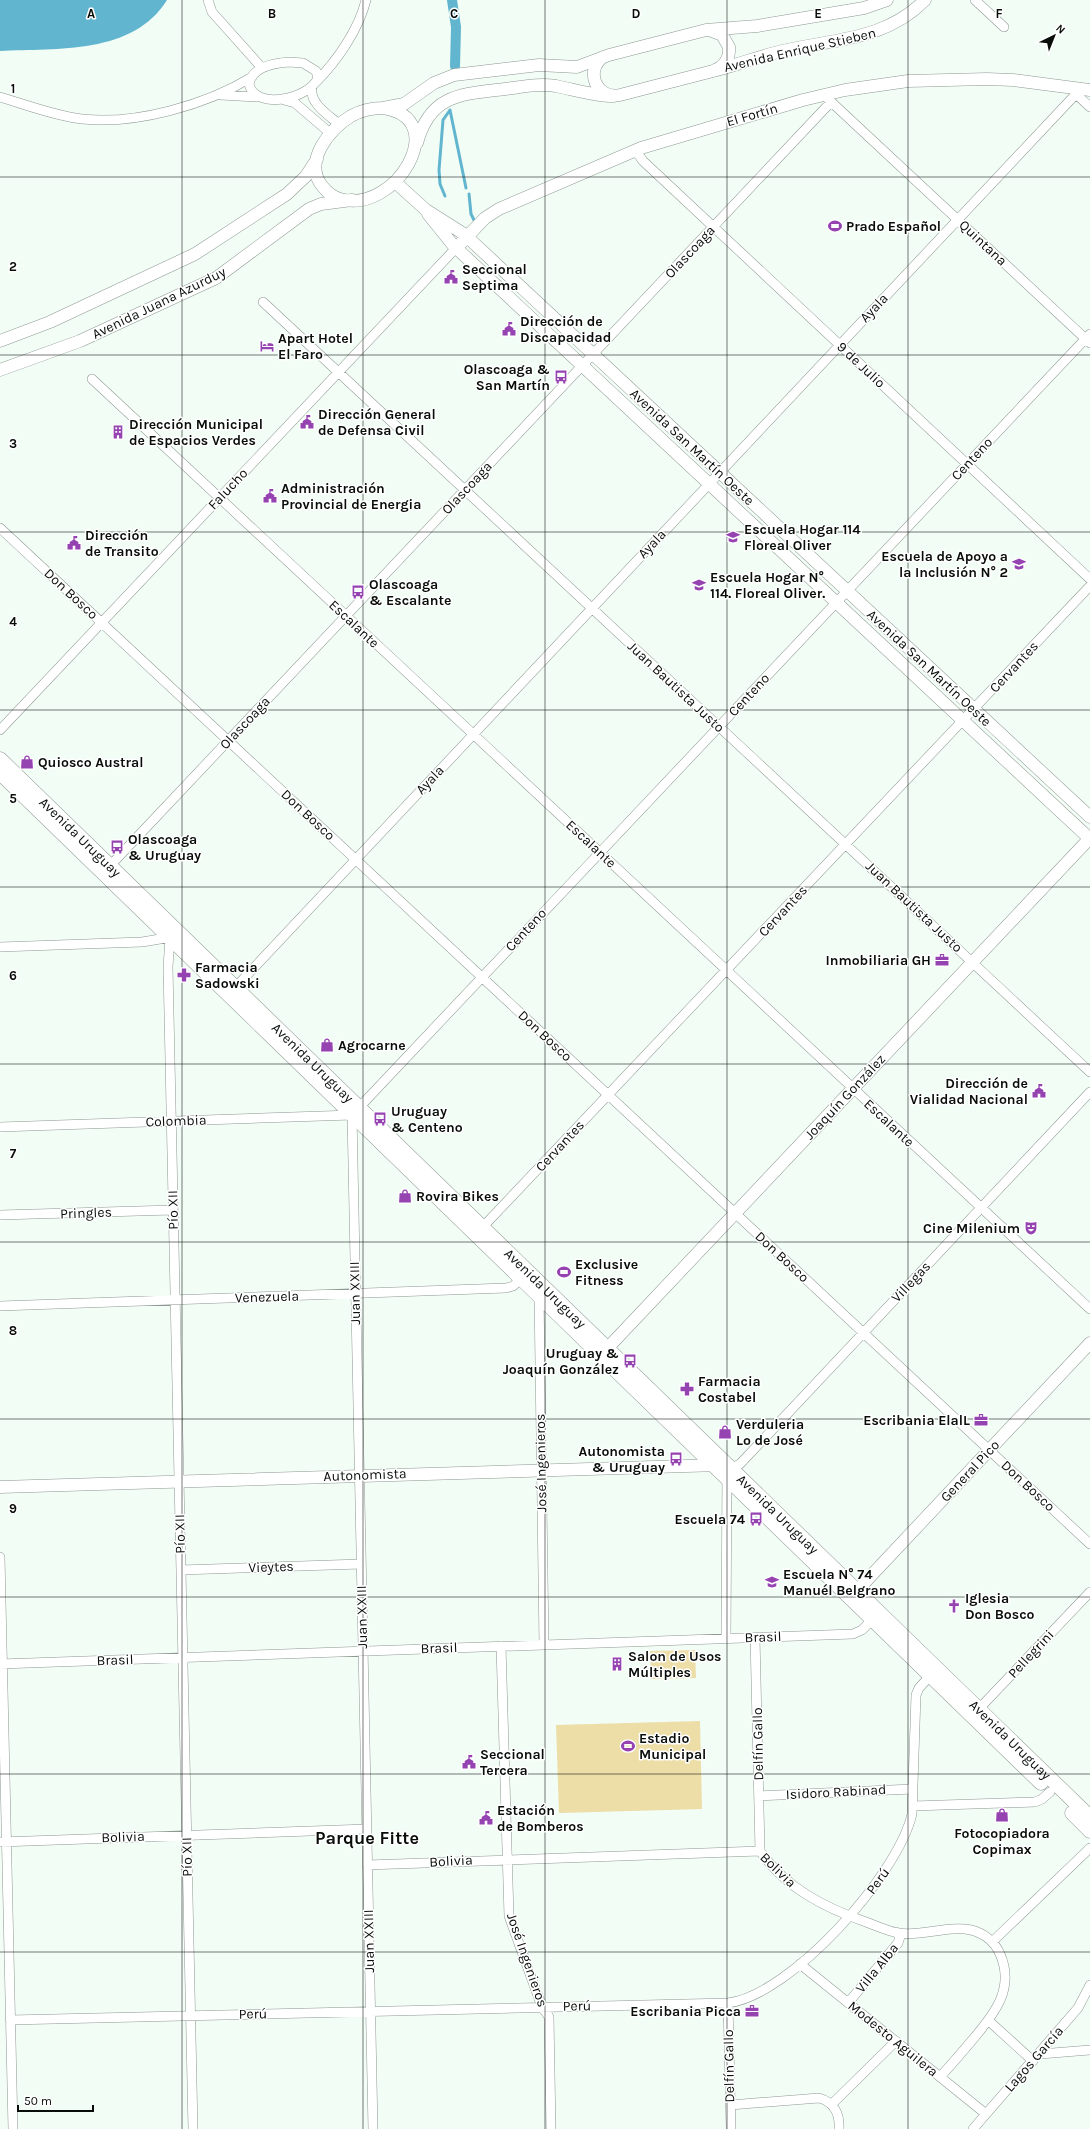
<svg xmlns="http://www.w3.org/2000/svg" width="1090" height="2129" viewBox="0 0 1090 2129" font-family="Karla,sans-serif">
	<rect width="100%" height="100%" fill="#f2fdf6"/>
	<path fill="#eddda7" d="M695 1650 696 1678 651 1679 650 1651Z
		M700 1721 702 1809 559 1813 556 1725Z"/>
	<path fill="#62b5cf" d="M0 0H167C133 55 57 48 0 51Z"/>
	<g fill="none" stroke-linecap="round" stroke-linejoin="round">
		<path stroke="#62b5cf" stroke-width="3" d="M450 110 466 188
			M469 194 471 214 476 224
			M445 196 440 184 439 170 443 120 450 110"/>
		<path stroke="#62b5cf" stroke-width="10" d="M452 0 456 27 455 66"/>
		<g stroke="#8e9892" stroke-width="10">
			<path id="street" d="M208 0 212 12 262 68
				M975 0 1004 27
				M289 62 303 63 316 71 318 78C309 99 255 111 249 84 252 67 274 63 289 62Z
				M316 82C337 61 359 29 366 0
				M312 87C309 103 328 115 339 124
				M1076 94 1090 107
				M221 95 258 97
				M0 97C27 105 55 116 82 119 136 125 206 105 252 77
				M827 98 1090 343
				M284 100 295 103 330 133
				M635 150 643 161 1090 579
				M263 302 1090 1072
				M92 379 1090 1309
				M0 528 1090 1544
				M0 730 456 248
				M107 869 831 102
				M170 938 168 967 193 2129
				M0 947 142 942 172 937
				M232 991 1076 94
				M0 1127 352 1115
				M0 1215 173 1210
				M479 1231 1090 586
				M539 1294 544 1645
				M0 1306 506 1288 513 1286 524 1276
				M0 1557 13 2129
				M181 1570 361 1564
				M755 1637 760 1851
				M726 1638 727 1470 740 1464 1090 1092
				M501 1646 509 1916 542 2007 549 2017 551 2129
				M0 1664 853 1634 862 1630 872 1620
				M975 1713 1090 1592
				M759 1796 913 1789
				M913 1806 1035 1802 1042 1799 1050 1792
				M0 1842 367 1829
				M760 1851C786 1888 825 1908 866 1922 877 1926 887 1931 898 1933 922 1937 947 1925 971 1930 984 1933 995 1942 1000 1954 1015 1988 995 2013 974 2038 963 2051 952 2064 940 2077
				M367 1865 760 1851
				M992 1942 1090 1848
				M800 1964 986 2114
				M728 2003 731 2129
				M848 2003 898 1943 900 1937 896 1932
				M10 2020 728 2003C791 1995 898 1875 912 1814L916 1695 919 1688 930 1676
				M989 2021 1033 2061
				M1040 2054 1090 2050
				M832 2104 896 2041
				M730 2105 819 2098C834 2102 840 2114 839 2129
				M373 2129 352 1115 1090 334
				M973 2129 1078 2008 1090 1985"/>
		</g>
		<g stroke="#8e9892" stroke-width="13">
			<path id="secondary" d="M603 57C584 71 597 100 620 95L713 71C724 67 730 59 729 47L722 35 709 30
				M713 71C738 65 762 55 787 50 837 39 887 39 925 0
				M383 108 404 104 434 83 454 75 539 65 577 67 609 55 706 30 757 26 864 8 887 0
				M383 108C453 118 396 215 340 199 333 197 327 192 323 187 302 163 329 129 351 116 360 111 371 108 383 108Z
				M417 143C430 94 462 94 505 89 522 87 539 83 556 86 576 90 594 96 614 96
				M395 182 426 210 464 234 1090 817
				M428 214 453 245 1090 839
				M461 243 485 218 499 209 641 148 803 100 845 90 908 81 987 79 1013 80 1090 90
				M0 341 50 322 195 254 287 194 306 176 317 159
				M0 370 80 341 216 278 309 209 321 204 352 200
				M601 1355 1090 838
				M0 1487 719 1465
				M851 1597 1090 1343"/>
		</g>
		<g stroke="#8e9892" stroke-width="15">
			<g id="primary">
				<path id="s1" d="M0 759 1090 1817"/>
				<path d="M0 773 1041 1783"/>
				<path d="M1072 1813 1090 1831"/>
			</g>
		</g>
		<use href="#street" stroke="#fff" stroke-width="9"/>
		<use href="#secondary" stroke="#fff" stroke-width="12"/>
		<use href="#primary" stroke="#fff" stroke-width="14"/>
	</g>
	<path fill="none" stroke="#090d0a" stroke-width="1" stroke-opacity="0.55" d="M182 0V2129M363 0V2129M545 0V2129M727 0V2129M908 0V2129M0 177H1090M0 355H1090M0 532H1090M0 710H1090M0 887H1090M0 1064H1090M0 1242H1090M0 1419H1090M0 1597H1090M0 1774H1090M0 1952H1090"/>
	<defs>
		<g id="stadium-bare" transform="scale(1.08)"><path d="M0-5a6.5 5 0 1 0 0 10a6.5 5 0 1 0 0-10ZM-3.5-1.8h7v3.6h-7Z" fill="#9643b2" stroke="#fff" stroke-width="2.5" paint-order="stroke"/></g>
		<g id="civic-bare" transform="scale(1.08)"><path d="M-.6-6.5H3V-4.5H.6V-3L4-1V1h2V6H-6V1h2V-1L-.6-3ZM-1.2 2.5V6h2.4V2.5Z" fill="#9643b2" stroke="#fff" stroke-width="2.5" paint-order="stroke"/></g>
		<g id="hotel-bare" transform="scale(1.08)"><path d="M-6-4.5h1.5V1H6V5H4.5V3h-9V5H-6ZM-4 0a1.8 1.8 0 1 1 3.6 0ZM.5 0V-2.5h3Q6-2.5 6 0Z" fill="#9643b2" stroke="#fff" stroke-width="2.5" paint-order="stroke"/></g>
		<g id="bus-bare" transform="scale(1.08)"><path d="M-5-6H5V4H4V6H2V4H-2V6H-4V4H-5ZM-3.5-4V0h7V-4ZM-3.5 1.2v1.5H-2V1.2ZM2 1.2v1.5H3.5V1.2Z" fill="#9643b2" stroke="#fff" stroke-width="2.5" paint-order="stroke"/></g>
		<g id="building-bare" transform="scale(1.08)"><path d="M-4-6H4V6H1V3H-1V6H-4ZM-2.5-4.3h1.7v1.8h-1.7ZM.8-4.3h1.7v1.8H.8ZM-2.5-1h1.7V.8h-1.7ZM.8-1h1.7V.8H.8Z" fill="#9643b2" stroke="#fff" stroke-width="2.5" paint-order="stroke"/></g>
		<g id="school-bare" transform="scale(1.08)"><path d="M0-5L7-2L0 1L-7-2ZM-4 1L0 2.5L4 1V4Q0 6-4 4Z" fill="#9643b2" stroke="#fff" stroke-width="2.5" paint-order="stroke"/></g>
		<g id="shop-bare" transform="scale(1.08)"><path d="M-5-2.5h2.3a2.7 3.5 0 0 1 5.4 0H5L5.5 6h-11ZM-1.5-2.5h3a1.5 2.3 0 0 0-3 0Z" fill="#9643b2" stroke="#fff" stroke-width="2.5" paint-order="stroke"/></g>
		<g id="office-bare" transform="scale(1.08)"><path d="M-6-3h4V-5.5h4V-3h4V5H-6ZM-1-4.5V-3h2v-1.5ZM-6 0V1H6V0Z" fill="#9643b2" stroke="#fff" stroke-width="2.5" paint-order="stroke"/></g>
		<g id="pharmacy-bare" transform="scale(1.08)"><path d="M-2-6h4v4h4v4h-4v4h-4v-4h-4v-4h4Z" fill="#9643b2" stroke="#fff" stroke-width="2.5" paint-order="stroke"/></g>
		<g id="theatre-bare" transform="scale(1.08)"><path d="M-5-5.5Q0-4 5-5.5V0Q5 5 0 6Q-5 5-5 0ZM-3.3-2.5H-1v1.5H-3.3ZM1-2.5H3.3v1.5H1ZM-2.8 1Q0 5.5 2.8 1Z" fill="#9643b2" stroke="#fff" stroke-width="2.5" paint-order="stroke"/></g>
		<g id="church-bare" transform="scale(1.08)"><path d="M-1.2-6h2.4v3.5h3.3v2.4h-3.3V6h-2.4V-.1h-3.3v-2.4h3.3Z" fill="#9643b2" stroke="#fff" stroke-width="2.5" paint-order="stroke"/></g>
	</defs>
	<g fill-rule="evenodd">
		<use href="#stadium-bare" x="835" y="226"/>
		<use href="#civic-bare" x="451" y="277"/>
		<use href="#civic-bare" x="509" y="329"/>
		<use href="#hotel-bare" x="267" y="346"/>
		<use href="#bus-bare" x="561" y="377"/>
		<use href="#civic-bare" x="307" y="422"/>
		<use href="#building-bare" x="118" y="432"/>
		<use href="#civic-bare" x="270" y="496"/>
		<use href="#school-bare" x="733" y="537"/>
		<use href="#civic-bare" x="74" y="543"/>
		<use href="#school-bare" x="1019" y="564"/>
		<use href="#school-bare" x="699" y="585"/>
		<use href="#bus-bare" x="358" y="592"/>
		<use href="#shop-bare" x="27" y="762"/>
		<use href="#bus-bare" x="117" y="847"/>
		<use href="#office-bare" x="942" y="960"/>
		<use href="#pharmacy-bare" x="184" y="975"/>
		<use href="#shop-bare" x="327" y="1045"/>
		<use href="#civic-bare" x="1039" y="1091"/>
		<use href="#bus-bare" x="380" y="1119"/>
		<use href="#shop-bare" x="405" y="1196"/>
		<use href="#theatre-bare" x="1031" y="1228"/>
		<use href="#stadium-bare" x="564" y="1272"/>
		<use href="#bus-bare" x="630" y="1361"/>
		<use href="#pharmacy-bare" x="687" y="1389"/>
		<use href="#office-bare" x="981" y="1420"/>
		<use href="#shop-bare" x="725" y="1432"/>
		<use href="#bus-bare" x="676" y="1459"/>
		<use href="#bus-bare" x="756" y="1519"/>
		<use href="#school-bare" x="772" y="1582"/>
		<use href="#church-bare" x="954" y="1606"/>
		<use href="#building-bare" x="617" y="1664"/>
		<use href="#stadium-bare" x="628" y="1746"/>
		<use href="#civic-bare" x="469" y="1762"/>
		<use href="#shop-bare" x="1002" y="1815"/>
		<use href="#civic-bare" x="486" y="1818"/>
		<use href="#office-bare" x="752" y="2011"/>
	</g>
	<g text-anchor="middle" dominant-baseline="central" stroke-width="3" stroke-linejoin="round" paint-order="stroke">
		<g font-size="14" fill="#090d0a" stroke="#fff">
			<text transform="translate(800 50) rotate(-13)">Avenida Enrique Stieben</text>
			<text transform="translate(752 115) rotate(-16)">El Fortín</text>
			<text transform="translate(983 243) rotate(43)">Quintana</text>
			<text transform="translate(690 252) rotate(-47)">Olascoaga</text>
			<text transform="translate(159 303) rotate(-26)">Avenida Juana Azurduy</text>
			<text transform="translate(874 308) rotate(-47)">Ayala</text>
			<text transform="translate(861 365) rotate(43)">9 de Julio</text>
			<text transform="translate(692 447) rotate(43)">Avenida San Martín Oeste</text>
			<text transform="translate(972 459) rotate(-47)">Centeno</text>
			<text transform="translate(467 488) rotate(-47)">Olascoaga</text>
			<text transform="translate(228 489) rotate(-47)">Falucho</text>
			<text transform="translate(652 544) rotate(-47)">Ayala</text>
			<text transform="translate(71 594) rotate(43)">Don Bosco</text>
			<text transform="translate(354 624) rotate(43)">Escalante</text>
			<text transform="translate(1014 667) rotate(-47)">Cervantes</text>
			<text transform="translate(929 668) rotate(43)">Avenida San Martín Oeste</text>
			<text transform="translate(676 687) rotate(43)">Juan Bautista Justo</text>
			<text transform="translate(749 695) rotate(-47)">Centeno</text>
			<text transform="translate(245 723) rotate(-47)">Olascoaga</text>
			<text transform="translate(430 780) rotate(-47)">Ayala</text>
			<text transform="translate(308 815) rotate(43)">Don Bosco</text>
			<text stroke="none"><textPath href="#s1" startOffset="112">Avenida Uruguay</textPath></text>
			<text transform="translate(591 844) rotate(43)">Escalante</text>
			<text transform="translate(914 907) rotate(43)">Juan Bautista Justo</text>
			<text transform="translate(783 911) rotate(-47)">Cervantes</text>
			<text transform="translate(526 930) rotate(-47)">Centeno</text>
			<text transform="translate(545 1036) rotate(43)">Don Bosco</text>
			<text stroke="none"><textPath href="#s1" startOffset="436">Avenida Uruguay</textPath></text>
			<text transform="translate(845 1097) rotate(-47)">Joaquín González</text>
			<text transform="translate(176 1121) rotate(-2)">Colombia</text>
			<text transform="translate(889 1123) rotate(43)">Escalante</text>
			<text transform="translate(560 1146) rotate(-47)">Cervantes</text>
			<text transform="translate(173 1210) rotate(-91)">Pío XII</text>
			<text transform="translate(86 1213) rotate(-2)">Pringles</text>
			<text transform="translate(782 1257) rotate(43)">Don Bosco</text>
			<text transform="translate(911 1282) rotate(-47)">Villegas</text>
			<text stroke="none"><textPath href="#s1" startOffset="760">Avenida Uruguay</textPath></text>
			<text transform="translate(355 1293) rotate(-91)">Juan XXIII</text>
			<text transform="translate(267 1297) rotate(-2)">Venezuela</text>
			<text transform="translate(541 1463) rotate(-91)">José Ingenieros</text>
			<text transform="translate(970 1471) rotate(-47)">General Pico</text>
			<text transform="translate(365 1475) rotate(-2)">Autonomista</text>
			<text transform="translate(1028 1486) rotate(43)">Don Bosco</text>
			<text stroke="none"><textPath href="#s1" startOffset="1084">Avenida Uruguay</textPath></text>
			<text transform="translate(180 1534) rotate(-91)">Pío XII</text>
			<text transform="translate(271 1567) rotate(-2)">Vieytes</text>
			<text transform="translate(362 1617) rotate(-91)">Juan XXIII</text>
			<text transform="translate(763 1637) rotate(-2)">Brasil</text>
			<text transform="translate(439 1648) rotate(-2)">Brasil</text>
			<text transform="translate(1031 1654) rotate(-47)">Pellegrini</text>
			<text transform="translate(115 1660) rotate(-2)">Brasil</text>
			<text stroke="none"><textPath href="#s1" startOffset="1408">Avenida Uruguay</textPath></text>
			<text transform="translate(758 1744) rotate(-91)">Delfín Gallo</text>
			<text transform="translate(836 1792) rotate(-3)">Isidoro Rabinad</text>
			<text transform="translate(123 1837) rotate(-2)">Bolivia</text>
			<text transform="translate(187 1857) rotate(-91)">Pío XII</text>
			<text transform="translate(451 1861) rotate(-3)">Bolivia</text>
			<text transform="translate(778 1870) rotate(44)">Bolivia</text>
			<text transform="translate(878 1881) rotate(-54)">Perú</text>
			<text transform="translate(369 1941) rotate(-91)">Juan XXIII</text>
			<text transform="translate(527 1960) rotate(71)">José Ingenieros</text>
			<text transform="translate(877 1968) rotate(-51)">Villa Alba</text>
			<text transform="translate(577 2006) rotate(-1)">Perú</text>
			<text transform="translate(253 2014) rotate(-1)">Perú</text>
			<text transform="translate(893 2039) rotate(39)">Modesto Aguilera</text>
			<text transform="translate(1034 2059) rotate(-49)">Lagos García</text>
			<text transform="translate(729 2066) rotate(-91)">Delfín Gallo</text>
		</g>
		<g font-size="14" font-weight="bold" fill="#090d0a" stroke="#fff" text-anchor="start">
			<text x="846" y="226">Prado Español</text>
			<text x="462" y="269">Seccional<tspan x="462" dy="16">Septima</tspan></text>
			<text x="520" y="321">Dirección de<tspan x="520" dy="16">Discapacidad</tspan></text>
			<text x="278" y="338">Apart Hotel<tspan x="278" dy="16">El Faro</tspan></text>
			<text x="550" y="369" text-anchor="end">Olascoaga &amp;<tspan x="550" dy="16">San Martín</tspan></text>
			<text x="318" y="414">Dirección General<tspan x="318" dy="16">de Defensa Civil</tspan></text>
			<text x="129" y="424">Dirección Municipal<tspan x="129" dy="16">de Espacios Verdes</tspan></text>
			<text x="281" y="488">Administración<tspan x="281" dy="16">Provincial de Energia</tspan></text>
			<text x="744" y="529">Escuela Hogar 114<tspan x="744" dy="16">Floreal Oliver</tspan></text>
			<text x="85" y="535">Dirección<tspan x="85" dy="16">de Transito</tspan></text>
			<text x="1008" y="556" text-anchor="end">Escuela de Apoyo a<tspan x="1008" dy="16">la Inclusión N° 2</tspan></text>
			<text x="710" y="577">Escuela Hogar N°<tspan x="710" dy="16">114. Floreal Oliver.</tspan></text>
			<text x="369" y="584">Olascoaga<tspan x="369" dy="16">&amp; Escalante</tspan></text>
			<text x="38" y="762">Quiosco Austral</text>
			<text x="128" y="839">Olascoaga<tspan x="128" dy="16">&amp; Uruguay</tspan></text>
			<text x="931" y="960" text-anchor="end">Inmobiliaria GH</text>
			<text x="195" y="967">Farmacia<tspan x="195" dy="16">Sadowski</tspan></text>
			<text x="338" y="1045">Agrocarne</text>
			<text x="1028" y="1083" text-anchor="end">Dirección de<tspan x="1028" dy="16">Vialidad Nacional</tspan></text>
			<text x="391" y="1111">Uruguay<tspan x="391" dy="16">&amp; Centeno</tspan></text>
			<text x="416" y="1196">Rovira Bikes</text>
			<text x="1020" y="1228" text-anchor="end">Cine Milenium</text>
			<text x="575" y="1264">Exclusive<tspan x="575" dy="16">Fitness</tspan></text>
			<text x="619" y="1353" text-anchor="end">Uruguay &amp;<tspan x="619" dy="16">Joaquín González</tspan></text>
			<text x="698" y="1381">Farmacia<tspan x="698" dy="16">Costabel</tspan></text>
			<text x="970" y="1420" text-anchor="end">Escribania ElalL</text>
			<text x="736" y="1424">Verduleria<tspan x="736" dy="16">Lo de José</tspan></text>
			<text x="665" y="1451" text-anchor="end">Autonomista<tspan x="665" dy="16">&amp; Uruguay</tspan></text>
			<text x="745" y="1519" text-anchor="end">Escuela 74</text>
			<text x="783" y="1574">Escuela N° 74<tspan x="783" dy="16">Manuél Belgrano</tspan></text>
			<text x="965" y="1598">Iglesia<tspan x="965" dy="16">Don Bosco</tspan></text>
			<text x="628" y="1656">Salon de Usos<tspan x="628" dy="16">Múltiples</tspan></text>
			<text x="639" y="1738">Estadio<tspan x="639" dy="16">Municipal</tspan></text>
			<text x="480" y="1754">Seccional<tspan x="480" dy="16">Tercera</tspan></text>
			<text x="497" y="1810">Estación<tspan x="497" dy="16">de Bomberos</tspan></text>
			<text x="1002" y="1833" text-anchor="middle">Fotocopiadora<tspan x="1002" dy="16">Copimax</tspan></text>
			<text x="741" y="2011" text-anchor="end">Escribania Picca</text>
		</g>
		<g font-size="18" font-weight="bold" fill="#090d0a" stroke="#fff">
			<text x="367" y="1838">Parque Fitte</text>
		</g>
	</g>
	<g font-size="13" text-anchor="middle" font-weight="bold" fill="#090d0a" stroke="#fff" stroke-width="3" stroke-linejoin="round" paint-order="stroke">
		<text x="91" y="18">A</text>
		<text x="272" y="18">B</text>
		<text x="454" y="18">C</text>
		<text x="636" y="18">D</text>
		<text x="818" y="18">E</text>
		<text x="999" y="18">F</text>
		<text x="13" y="93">1</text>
		<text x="13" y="271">2</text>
		<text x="13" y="448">3</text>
		<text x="13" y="626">4</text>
		<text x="13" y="803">5</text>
		<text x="13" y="980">6</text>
		<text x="13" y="1158">7</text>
		<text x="13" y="1335">8</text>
		<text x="13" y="1513">9</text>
	</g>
	<g transform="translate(1054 36) rotate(43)" stroke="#ffffff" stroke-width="3" paint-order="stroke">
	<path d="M0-3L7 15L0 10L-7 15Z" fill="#090d0a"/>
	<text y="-6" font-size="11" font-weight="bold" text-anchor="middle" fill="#090d0a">N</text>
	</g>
	<path d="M18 2105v6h75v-6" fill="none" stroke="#090d0a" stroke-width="2"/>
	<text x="24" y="2105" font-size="12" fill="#090d0a" stroke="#ffffff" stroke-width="3" paint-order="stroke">50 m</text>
</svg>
